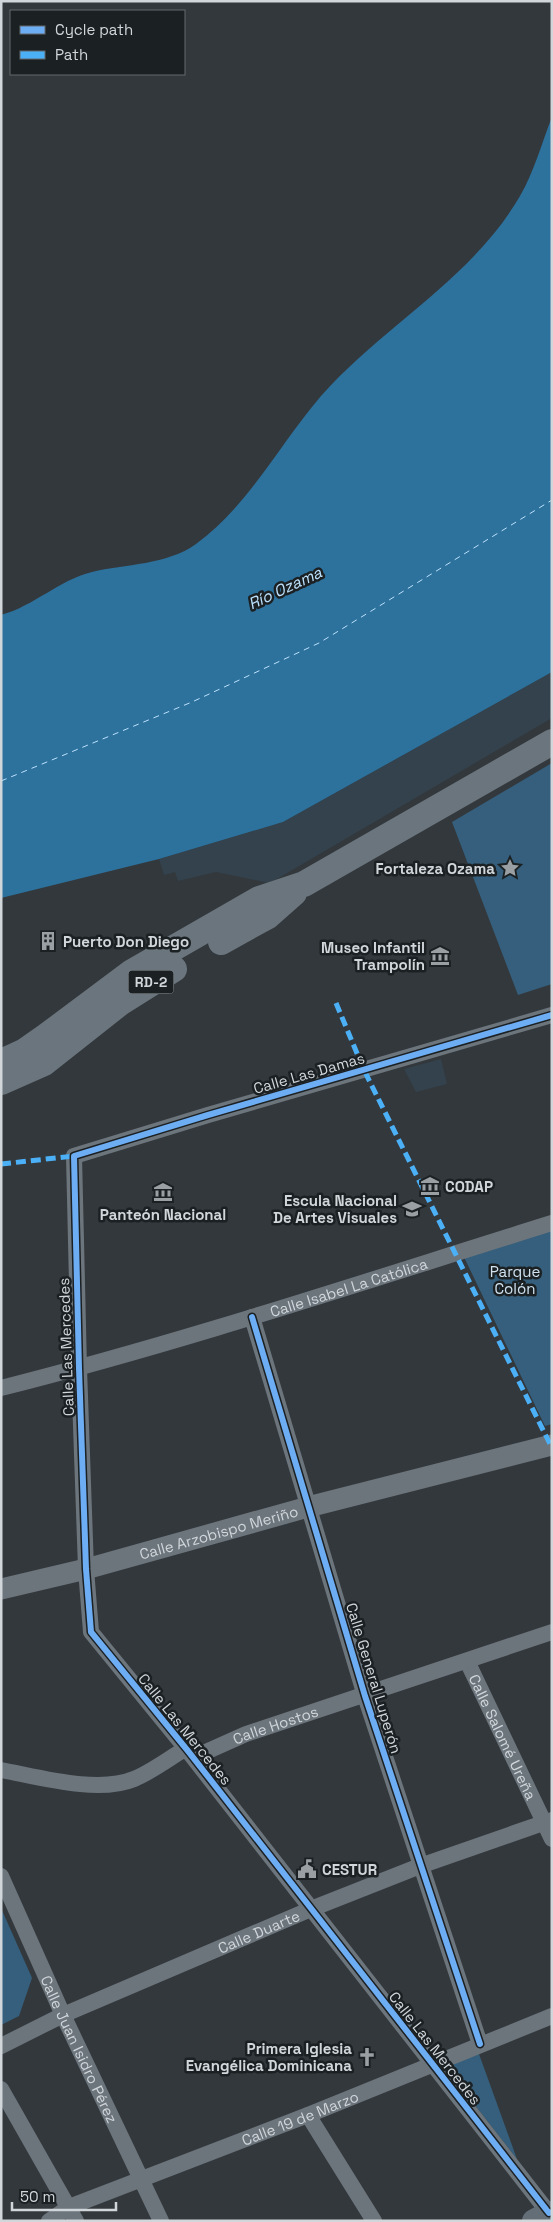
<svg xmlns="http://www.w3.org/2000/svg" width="553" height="2222" viewBox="0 0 553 2222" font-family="'Space Grotesk',sans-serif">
	<rect width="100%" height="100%" fill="#33383c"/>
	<path fill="#33424c" d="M552 672V718L270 883 216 872 178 881 175 872 164 875 159 859 283 822Z
		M441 1059 447 1084 416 1092 404 1069Z"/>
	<path fill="#355f7c" d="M552 763V984L518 995 452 822Z
		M552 1229V1424L545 1426 463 1255Z
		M1 1908 32 1978 19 2016 1 2025Z
		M479 2054 517 2159 449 2072 451 2064Z"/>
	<path fill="#2d719d" d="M552 117V672L283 822 159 859 1 898V615C34 606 59 580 92 572 125 564 167 565 196 544 249 505 279 445 321 396 383 326 472 279 520 196 534 172 542 142 552 117Z"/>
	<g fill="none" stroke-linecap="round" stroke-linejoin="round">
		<path stroke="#bde2fd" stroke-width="1" stroke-dasharray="6 5" stroke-linecap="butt" d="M1 781 192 702 319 643 552 500"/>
		<g stroke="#6c757c" stroke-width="16">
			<path d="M552 1015 208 1115 74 1156 79 1368 86 1569 91 1632 188 1751 549 2213 552 2212"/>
			<path d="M252 1317 365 1696 480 2044"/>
			<path id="s1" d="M1 1388C187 1341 369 1280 552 1223"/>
			<path id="s2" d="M467 1661 552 1839"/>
			<path id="s3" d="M1 1770C39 1777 98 1794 134 1779 151 1772 167 1760 183 1750L199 1755 246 1734 552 1632"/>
			<path id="s4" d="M1 1876 63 2015 161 2221"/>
			<path id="s5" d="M1 2046 63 2015 311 1909 420 1866 552 1820"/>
			<path d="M1 2089 76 2221"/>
			<path d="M308 2115 374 2221"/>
			<path id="s6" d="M49 2221 69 2207 308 2115 552 2016"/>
		</g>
		<path stroke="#6c757c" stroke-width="21" id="s7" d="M1 1589 86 1569 308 1507 552 1445"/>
		<path stroke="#646e76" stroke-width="24" d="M534 2221 549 2213 552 2217"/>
		<path stroke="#6a757d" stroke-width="26" d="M221 942 268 916 294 893
			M1 1062 25 1051 45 1037 132 972 259 899 304 884 552 742
			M1 1082 44 1063 120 1003 174 969"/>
		<path stroke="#4cb0f7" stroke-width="5" stroke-dasharray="10 5" stroke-linecap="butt" d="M336 1003 364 1070 552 1448
			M1 1164 74 1156"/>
		<g stroke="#1b2023" stroke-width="9">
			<path id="cycleway" d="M552 1015 208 1115 74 1156 79 1368 86 1569 91 1632 188 1751 549 2213 552 2212
				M252 1317 365 1696 480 2044"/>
		</g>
		<use href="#cycleway" stroke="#6dadf4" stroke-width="6"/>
	</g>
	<defs>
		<g id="sight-bare" transform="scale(1.5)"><path d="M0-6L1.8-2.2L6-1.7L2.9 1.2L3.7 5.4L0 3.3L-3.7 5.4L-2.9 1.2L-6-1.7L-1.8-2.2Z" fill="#999fa3" stroke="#1b2023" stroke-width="2.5" paint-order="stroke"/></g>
		<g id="building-bare" transform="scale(1.5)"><path d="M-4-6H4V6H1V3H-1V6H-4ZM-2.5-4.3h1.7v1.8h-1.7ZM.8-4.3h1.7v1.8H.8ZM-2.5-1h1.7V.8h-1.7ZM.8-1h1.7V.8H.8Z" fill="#999fa3" stroke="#1b2023" stroke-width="2.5" paint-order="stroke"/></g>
		<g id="museum-bare" transform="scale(1.5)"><path d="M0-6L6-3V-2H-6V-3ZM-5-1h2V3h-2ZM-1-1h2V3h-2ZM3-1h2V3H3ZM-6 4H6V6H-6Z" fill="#999fa3" stroke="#1b2023" stroke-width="2.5" paint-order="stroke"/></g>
		<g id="university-bare" transform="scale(1.5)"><path d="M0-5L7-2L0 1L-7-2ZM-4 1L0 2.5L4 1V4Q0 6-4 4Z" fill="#999fa3" stroke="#1b2023" stroke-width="2.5" paint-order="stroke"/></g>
		<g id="civic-bare" transform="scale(1.5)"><path d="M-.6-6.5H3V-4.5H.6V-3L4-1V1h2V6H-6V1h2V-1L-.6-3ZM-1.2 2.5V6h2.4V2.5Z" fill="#999fa3" stroke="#1b2023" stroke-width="2.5" paint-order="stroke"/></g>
		<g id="church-bare" transform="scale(1.5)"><path d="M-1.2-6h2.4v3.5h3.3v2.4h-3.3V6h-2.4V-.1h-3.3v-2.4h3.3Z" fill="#999fa3" stroke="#1b2023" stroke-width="2.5" paint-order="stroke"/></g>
	</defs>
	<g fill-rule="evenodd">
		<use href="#sight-bare" x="510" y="868"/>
		<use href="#building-bare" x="48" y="941"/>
		<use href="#museum-bare" x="440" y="956"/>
		<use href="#museum-bare" x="430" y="1186"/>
		<use href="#museum-bare" x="163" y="1192"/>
		<use href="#university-bare" x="412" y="1209"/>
		<use href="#civic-bare" x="307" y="1869"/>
		<use href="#church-bare" x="367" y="2057"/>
	</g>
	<g text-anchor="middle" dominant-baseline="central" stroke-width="5" stroke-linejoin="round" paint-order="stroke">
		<rect fill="#1b2023" stroke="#9a9fa3" stroke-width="1" x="128.5" y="970.5" width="45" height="23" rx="4"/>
		<g font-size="14" font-weight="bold" fill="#d0d6da">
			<text x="151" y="982">RD-2</text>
		</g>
		<g font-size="15" font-weight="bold" fill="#d0d6da" stroke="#1b2023" text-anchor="end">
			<text x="495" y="868">Fortaleza Ozama</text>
			<text x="63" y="941" text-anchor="start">Puerto Don Diego</text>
			<text x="425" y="947">Museo Infantil<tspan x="425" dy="17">Trampolín</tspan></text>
			<text x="445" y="1186" text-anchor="start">CODAP</text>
			<text x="397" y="1200">Escula Nacional<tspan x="397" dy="17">De Artes Visuales</tspan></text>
			<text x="163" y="1214" text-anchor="middle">Panteón Nacional</text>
			<text x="322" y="1869" text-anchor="start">CESTUR</text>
			<text x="352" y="2048">Primera Iglesia<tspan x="352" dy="17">Evangélica Dominicana</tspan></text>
		</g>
		<g font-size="15" fill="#d0d6da" stroke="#1b2023">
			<text transform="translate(309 1073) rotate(-16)">Calle Las Damas</text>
			<text stroke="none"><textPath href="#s1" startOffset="362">Calle Isabel La Católica</textPath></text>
			<text transform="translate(66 1347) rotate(-92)">Calle Las Mercedes</text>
			<text stroke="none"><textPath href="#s7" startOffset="225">Calle Arzobispo Meriño</textPath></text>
			<text transform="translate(374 1678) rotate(73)">Calle General Luperón</text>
			<text stroke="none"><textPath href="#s3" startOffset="291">Calle Hostos</textPath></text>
			<text transform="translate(185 1729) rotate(51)">Calle Las Mercedes</text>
			<text stroke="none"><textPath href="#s2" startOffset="84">Calle Salomé Ureña</textPath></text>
			<text stroke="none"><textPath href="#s5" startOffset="282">Calle Duarte</textPath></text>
			<text transform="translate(435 2048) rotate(52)">Calle Las Mercedes</text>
			<text stroke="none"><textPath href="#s4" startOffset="190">Calle Juan Isidro Pérez</textPath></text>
			<text stroke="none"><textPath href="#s6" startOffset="272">Calle 19 de Marzo</textPath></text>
		</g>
		<g font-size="15" fill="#d1e3f0" stroke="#1b2023">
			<text x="515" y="1271">Parque<tspan x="515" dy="17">Colón</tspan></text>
		</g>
		<g font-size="16" font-style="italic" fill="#bde2fd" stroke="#1b2023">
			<text transform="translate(285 588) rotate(-25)">Río Ozama</text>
		</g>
	</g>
	<rect width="553" height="2222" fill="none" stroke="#d0d6da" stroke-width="5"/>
	<rect x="10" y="10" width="175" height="65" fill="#1b2023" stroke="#63696c"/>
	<rect x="20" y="26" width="25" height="8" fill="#6dadf4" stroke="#63696c"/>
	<text x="55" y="35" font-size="15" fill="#d0d6da">Cycle path</text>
	<rect x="20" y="51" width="25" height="8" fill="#4cb0f7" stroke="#63696c"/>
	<text x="55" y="60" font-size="15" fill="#d0d6da">Path</text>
	<path d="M12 2202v8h104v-8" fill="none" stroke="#d0d6da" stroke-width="2.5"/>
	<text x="20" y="2202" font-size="15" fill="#d0d6da" stroke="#1b2023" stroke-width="4" paint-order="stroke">50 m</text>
</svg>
